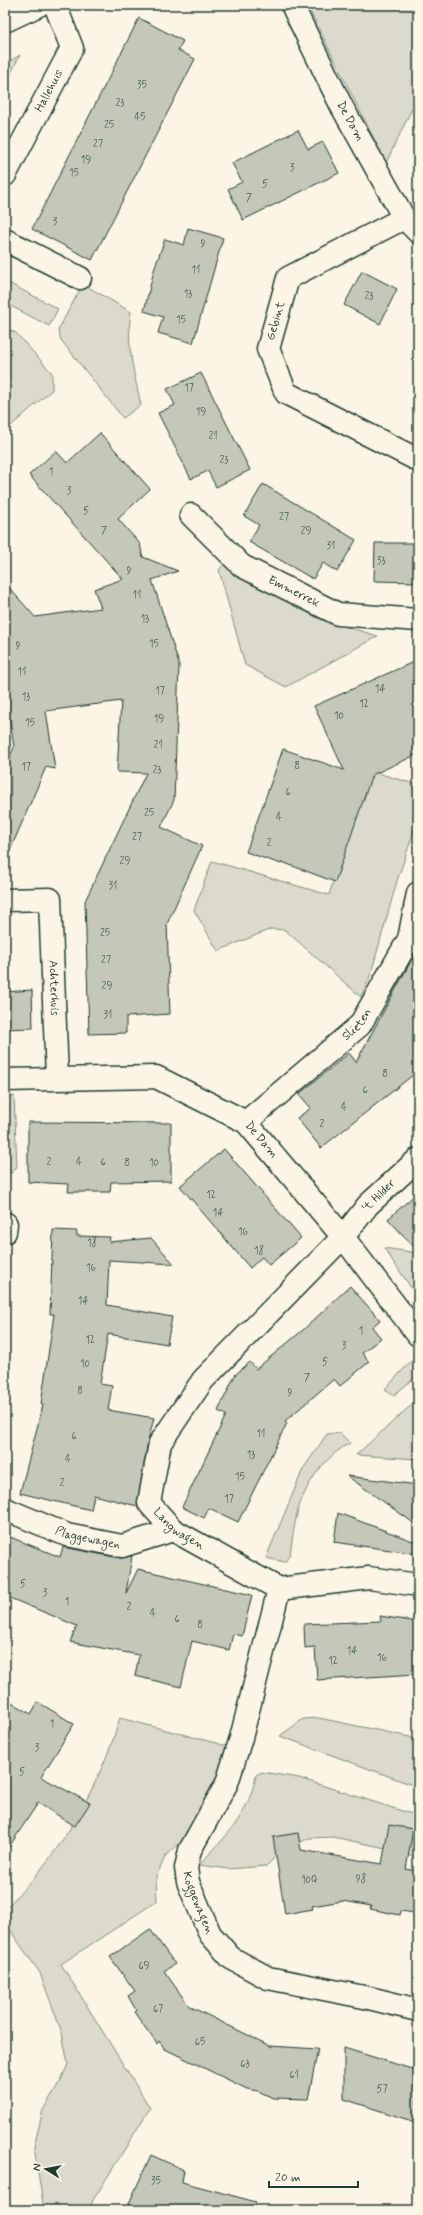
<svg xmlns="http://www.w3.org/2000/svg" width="423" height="2215" viewBox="0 0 423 2215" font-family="Mynerve,sans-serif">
	<rect width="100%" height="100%" fill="#fcf5e5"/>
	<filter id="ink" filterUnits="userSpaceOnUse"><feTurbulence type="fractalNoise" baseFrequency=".025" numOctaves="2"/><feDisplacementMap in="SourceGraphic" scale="8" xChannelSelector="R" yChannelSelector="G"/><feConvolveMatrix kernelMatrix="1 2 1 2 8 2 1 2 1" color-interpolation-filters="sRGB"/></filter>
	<g filter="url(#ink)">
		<path fill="#dcdacc" stroke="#7e8c80" d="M307 5H418V96L386 163Z
			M20 55 5 85V64Z
			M5 281 58 309 49 326 5 303Z
			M83 284 131 312C126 345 134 373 141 405L123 418 61 340 58 330Z
			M5 328 16 333 52 373V390L5 431Z
			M226 562 317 618 378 636 286 687 245 665 219 570Z
			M367 770 418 785V819L397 881 370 977 361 997 285 930 271 929 218 951 194 910 212 861 329 895Z
			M14 1096 17 1167 11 1173 5 1172V1097Z
			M384 1248 418 1253V1298Z
			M414 1340 418 1343V1375L394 1395 385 1389 416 1356Z
			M418 1399V1459L356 1455Z
			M340 1433 350 1443C329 1454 311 1476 302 1499 295 1515 293 1536 290 1554L285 1562 266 1558 303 1469 327 1434Z
			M120 1718 231 1747 230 1756 182 1841 165 1857 156 1877 157 1901 61 1964 150 2108 92 2202V2210H44L34 2147 43 2110 62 2078 68 2064 62 2033 40 1973 5 1923V1909C16 1897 28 1886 38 1873 75 1828 103 1774 120 1718Z
			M319 1718 410 1737 418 1741V1787L280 1736 303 1719Z
			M262 1772 299 1778 418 1816V1858L395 1850 333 1837 309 1838 280 1853 266 1866 228 1869 199 1865C226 1836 248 1817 256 1775Z"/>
		<path fill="#c5c7b9" stroke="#1f3d34" d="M139 18 183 41 178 50 195 59 92 260 32 229Z
			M298 130 308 149 323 142 339 173 243 220 228 189 242 182 232 163Z
			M188 228 223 238 193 343 158 333 163 317 144 311 154 270 165 239 184 245Z
			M362 271 397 289 380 324 344 305Z
			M201 373 250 470 216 487 208 471 191 479 158 413 175 405 167 389Z
			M100 433 150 489 118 519 140 544 143 557 178 571 152 580 179 664 174 800 161 827 202 846 167 924 170 1014 126 1017V1033L89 1034 85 901 146 773 117 772 121 701 46 711 55 769 46 767 5 862V768L14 747 5 687V583L35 617 101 608 94 589 123 579 29 475 56 451 67 463Z
			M263 484 356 540 337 572 323 563 313 579 249 542 259 525 244 516Z
			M375 543H418V582L374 581Z
			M418 660V754L372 775 335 882 282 862 281 864 246 852 283 749 344 770 314 706Z
			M418 948V1071L321 1148 297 1118 311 1108 299 1094 349 1053 356 1062Z
			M32 990 33 1028 5 1029V992Z
			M28 1122 171 1123V1181L111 1182 110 1192H68L69 1184 28 1182Z
			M224 1149 301 1238 269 1265 262 1257 250 1268 180 1186Z
			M418 1192V1251L388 1219Z
			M53 1230 77 1231V1236L110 1237 109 1242 151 1238 174 1264 109 1260 107 1305 172 1317 167 1344 108 1334 100 1384 112 1386 108 1410 154 1418 148 1441 137 1506 94 1495 91 1510 20 1493 43 1405 41 1404 54 1314H50Z
			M350 1286 380 1320 372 1327 381 1338 362 1353 369 1362 340 1386 334 1379 285 1421 287 1423 238 1522 209 1508 204 1518 182 1507 226 1415 218 1411 235 1375 250 1362 256 1369 303 1330Z
			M347 1476 418 1485V1526Z
			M338 1513 418 1543V1554L334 1542Z
			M5 1535 60 1557 63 1547 120 1558 132 1556 126 1593 138 1569 252 1595 242 1636 233 1634 229 1650 192 1641 181 1687 135 1676 139 1655 70 1642 77 1626 5 1596Z
			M380 1616 418 1622V1674L317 1680 315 1647 305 1648 304 1624 381 1621Z
			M5 1698 31 1714 38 1702 74 1724 41 1777 90 1803 75 1826 38 1803 5 1853Z
			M389 1825 413 1829 406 1869 418 1871V1893L414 1913 401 1911 400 1915 370 1909 371 1906 343 1901 312 1906 313 1909 285 1914 273 1837 298 1833 301 1850 382 1864Z
			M150 1929 175 1964 164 1971 189 2006 270 2046 318 2049 308 2099 273 2098 258 2091 247 2089 165 2049 159 2041 157 2044 134 2012 136 2010 128 1996 135 1991 110 1957Z
			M344 2048 418 2071V2123L344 2099Z
			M151 2155 184 2170 182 2182 256 2202 255 2210H126Z"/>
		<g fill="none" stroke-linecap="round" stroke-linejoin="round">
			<g stroke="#1f3d34" stroke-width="25">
				<g id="street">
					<path id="s1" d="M292 5 342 107 404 218 418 232"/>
					<path id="s2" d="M5 175 72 48 55 5"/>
					<path d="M404 218 288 278 268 349 286 393 418 460"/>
					<path d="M5 240 80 278"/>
					<path id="s3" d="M191 515 242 566 338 614 418 620"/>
					<path id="s4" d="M5 900 50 899 57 1078"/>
					<path id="s5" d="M5 1080 156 1077 246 1122 343 1237 418 1335"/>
					<path id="s6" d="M246 1122 360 1025 409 939 418 893"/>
					<path id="s7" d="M418 1159 368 1205 343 1237 203 1380 160 1443 149 1503 173 1530 279 1589 369 1578 418 1585"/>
					<path d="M5 1232 6 1224"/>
					<path id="s8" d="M5 1509 67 1535 122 1546 173 1530"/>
					<path id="s9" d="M279 1589 241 1738 227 1783 190 1850 186 1868 188 1882 210 1934 231 1958 268 1978 369 1998 418 2010"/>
				</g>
			</g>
			<g stroke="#1f3d34" stroke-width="25">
				<path id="secondary" d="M5 21 39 5"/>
			</g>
			<use href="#street" stroke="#fcf5e5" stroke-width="22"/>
			<use href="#secondary" stroke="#fcf5e5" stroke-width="22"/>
		</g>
	</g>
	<g text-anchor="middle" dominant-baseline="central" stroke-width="3.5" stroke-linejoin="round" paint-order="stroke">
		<g font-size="10" fill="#486055">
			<text x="142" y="85">35</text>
			<text x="120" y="103">23</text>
			<text x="140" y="117">45</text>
			<text x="109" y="125">25</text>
			<text x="98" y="144">27</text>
			<text x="86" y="160">19</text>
			<text x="292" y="168">3</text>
			<text x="74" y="173">15</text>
			<text x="265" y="184">5</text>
			<text x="249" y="198">7</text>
			<text x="55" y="222">3</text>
			<text x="203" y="244">9</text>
			<text x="196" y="270">11</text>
			<text x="188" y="294">13</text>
			<text x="369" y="296">23</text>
			<text x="181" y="320">15</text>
			<text x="189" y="388">17</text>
			<text x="201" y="412">19</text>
			<text x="213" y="436">21</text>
			<text x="224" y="460">23</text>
			<text x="51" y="472">1</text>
			<text x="69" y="491">3</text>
			<text x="86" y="511">5</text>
			<text x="284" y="517">27</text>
			<text x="104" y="531">7</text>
			<text x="306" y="531">29</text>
			<text x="331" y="546">31</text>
			<text x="381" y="561">33</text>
			<text x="129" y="571">9</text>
			<text x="137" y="595">11</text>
			<text x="145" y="619">13</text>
			<text x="154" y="644">15</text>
			<text x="18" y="646">9</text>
			<text x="22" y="672">11</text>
			<text x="380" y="689">14</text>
			<text x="160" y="691">17</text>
			<text x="26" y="697">13</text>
			<text x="364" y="704">12</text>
			<text x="339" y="716">10</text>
			<text x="159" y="719">19</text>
			<text x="30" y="723">15</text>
			<text x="158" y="745">21</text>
			<text x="297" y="766">8</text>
			<text x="26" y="767">17</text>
			<text x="157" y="770">23</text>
			<text x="288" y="792">6</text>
			<text x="149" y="813">25</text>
			<text x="279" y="817">4</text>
			<text x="137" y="837">27</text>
			<text x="269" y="843">2</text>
			<text x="125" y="861">29</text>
			<text x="113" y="886">31</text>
			<text x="105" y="933">25</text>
			<text x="106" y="960">27</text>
			<text x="107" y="986">29</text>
			<text x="108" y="1015">31</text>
			<text x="385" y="1074">8</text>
			<text x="365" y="1090">6</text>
			<text x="344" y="1107">4</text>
			<text x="322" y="1124">2</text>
			<text x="49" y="1162">2</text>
			<text x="79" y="1162">4</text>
			<text x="103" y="1162">6</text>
			<text x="127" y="1163">8</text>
			<text x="154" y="1163">10</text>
			<text x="211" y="1195">12</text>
			<text x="218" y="1213">14</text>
			<text x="243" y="1232">16</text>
			<text x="92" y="1243">18</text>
			<text x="259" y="1251">18</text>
			<text x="91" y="1268">16</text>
			<text x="83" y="1301">14</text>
			<text x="361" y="1331">1</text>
			<text x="90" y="1340">12</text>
			<text x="344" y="1346">3</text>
			<text x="325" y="1362">5</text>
			<text x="85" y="1364">10</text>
			<text x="307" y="1378">7</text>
			<text x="80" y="1391">8</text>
			<text x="290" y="1393">9</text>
			<text x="261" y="1434">11</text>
			<text x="74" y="1436">6</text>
			<text x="251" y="1455">13</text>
			<text x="68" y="1459">4</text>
			<text x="240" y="1477">15</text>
			<text x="62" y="1483">2</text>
			<text x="229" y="1499">17</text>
			<text x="23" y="1584">5</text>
			<text x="45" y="1593">3</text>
			<text x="67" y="1602">1</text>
			<text x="129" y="1607">2</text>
			<text x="153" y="1613">4</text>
			<text x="177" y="1619">6</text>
			<text x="200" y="1625">8</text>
			<text x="352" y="1651">14</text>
			<text x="382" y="1658">16</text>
			<text x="333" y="1661">12</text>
			<text x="52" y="1724">1</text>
			<text x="37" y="1748">3</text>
			<text x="22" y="1772">5</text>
			<text x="361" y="1879">98</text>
			<text x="309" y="1880">100</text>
			<text x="144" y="1966">69</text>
			<text x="158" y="2009">67</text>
			<text x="200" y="2042">65</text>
			<text x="245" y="2064">63</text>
			<text x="294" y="2075">61</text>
			<text x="382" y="2089">57</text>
			<text x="156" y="2181">35</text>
		</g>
		<g font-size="12" fill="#1f3d34" stroke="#fcf5e5">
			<text stroke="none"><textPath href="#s2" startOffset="95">Hallehuis</textPath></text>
			<text stroke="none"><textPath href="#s1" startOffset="130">De Dam</textPath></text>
			<text transform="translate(276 321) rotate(-74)">Gebint</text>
			<text stroke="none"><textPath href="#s3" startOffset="130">Emmerrek</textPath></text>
			<text stroke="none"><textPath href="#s4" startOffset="134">Achterhuis</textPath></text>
			<text stroke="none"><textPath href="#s6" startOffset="148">Slieten</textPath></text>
			<text stroke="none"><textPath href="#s5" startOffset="275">De Dam</textPath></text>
			<text transform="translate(379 1196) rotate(-45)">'t Hilder</text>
			<text stroke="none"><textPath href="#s7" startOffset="486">Langwagen</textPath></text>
			<text stroke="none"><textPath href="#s8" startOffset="88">Plaggewagen</textPath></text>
			<text stroke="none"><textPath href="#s9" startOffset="333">Koggewagen</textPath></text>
		</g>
	</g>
	<rect width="423" height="2215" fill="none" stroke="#fcf5e5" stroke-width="20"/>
	<rect x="10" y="10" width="403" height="2195" fill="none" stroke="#1f3d34" stroke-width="1.5" filter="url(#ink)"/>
	<g transform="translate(46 2169) rotate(281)" stroke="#fcf5e5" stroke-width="3" paint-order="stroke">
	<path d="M0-3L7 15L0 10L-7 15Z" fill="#1f3d34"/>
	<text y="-6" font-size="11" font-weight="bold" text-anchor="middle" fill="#1f3d34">N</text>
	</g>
	<path d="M269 2181v6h89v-6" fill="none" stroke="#1f3d34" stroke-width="2"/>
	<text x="275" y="2181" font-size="12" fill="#1f3d34" stroke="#fcf5e5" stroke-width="3" paint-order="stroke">20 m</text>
</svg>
